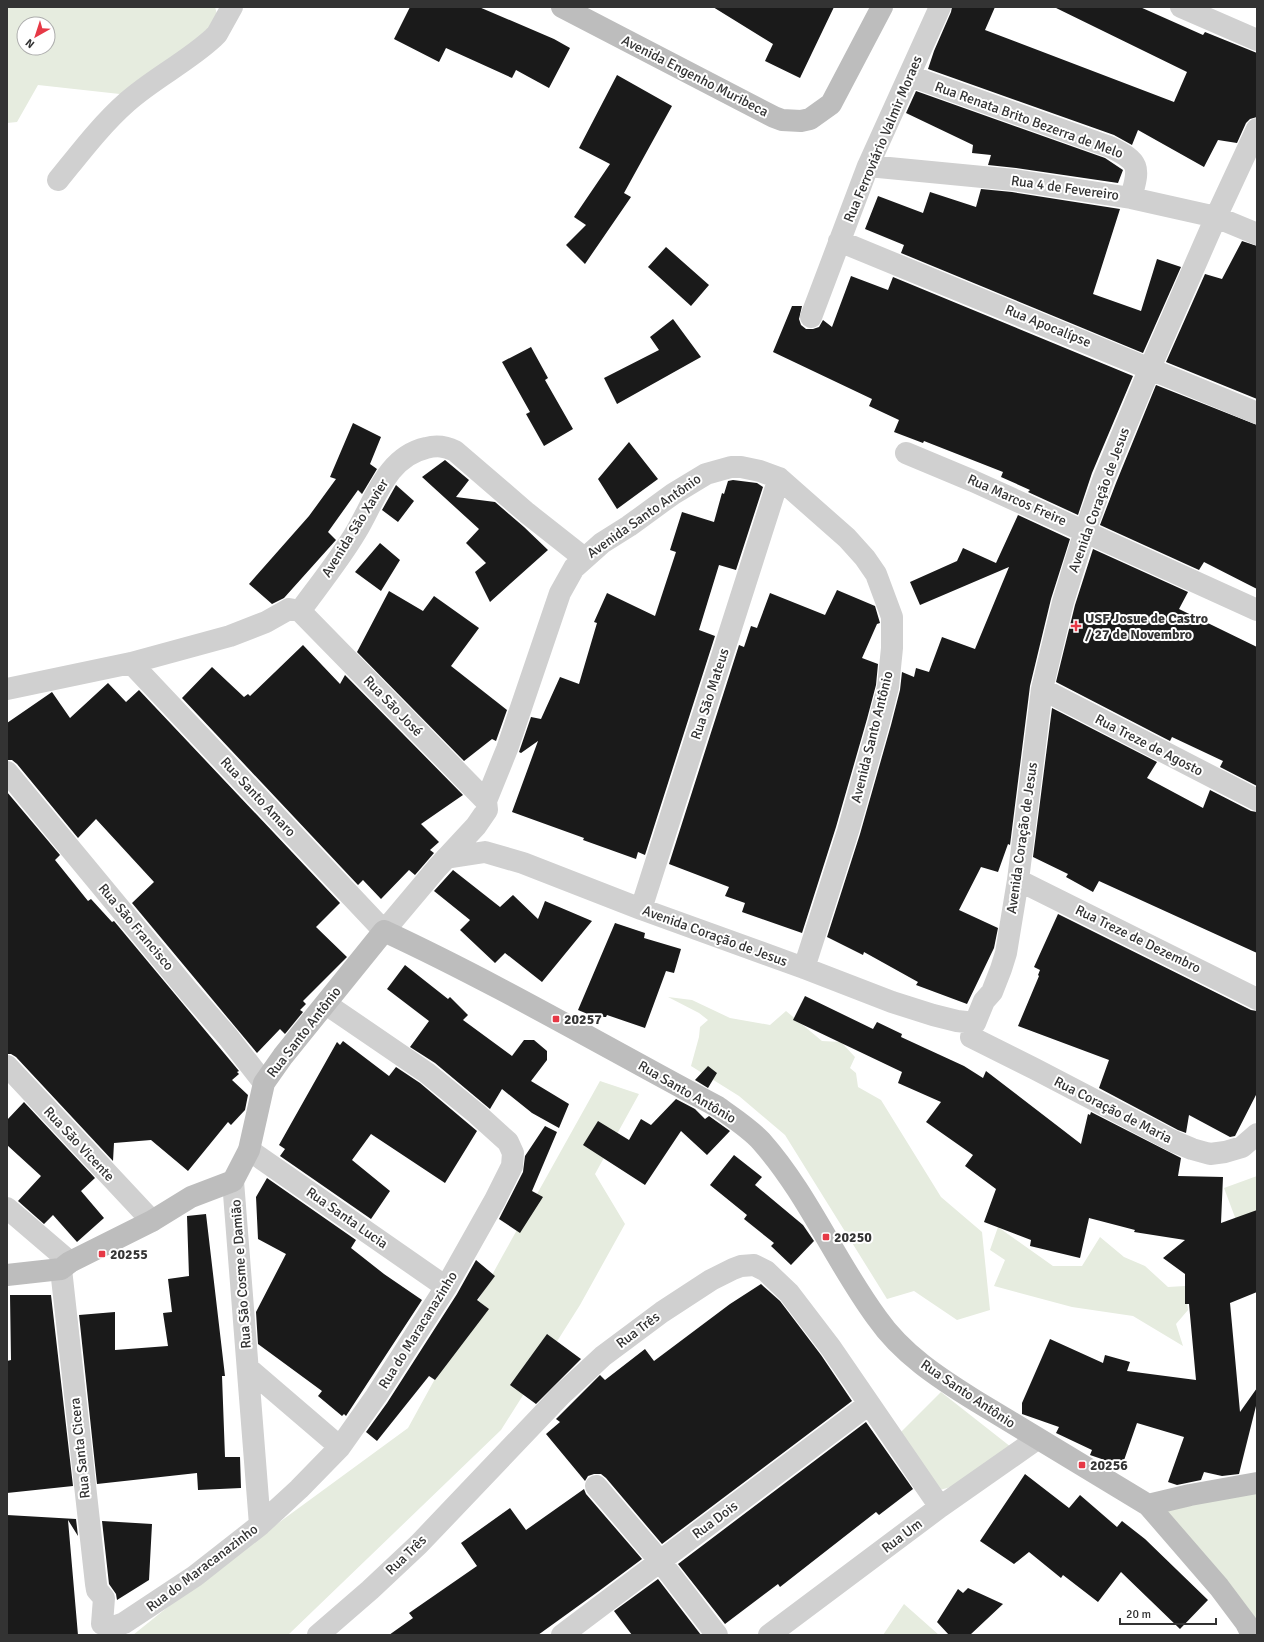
<svg xmlns="http://www.w3.org/2000/svg" width="1264" height="1642" viewBox="0 0 1264 1642" font-family="Signika,sans-serif">
	<rect width="100%" height="100%" fill="#fff"/>
	<path fill="#e6ecdf" fill-rule="evenodd" d="M7 7H215L219 21 147 97 38 85 17 122 7 123ZM24 24H48V48H24Z
		M668 997 692 1000 730 1018 770 1025 786 1011 822 1041 841 1042 855 1057 850 1068 856 1073 858 1087 881 1100 941 1197 982 1232 990 1310 957 1320 914 1291 887 1299 785 1135 739 1096 691 1066 699 1037 700 1027 708 1020 699 1013Z
		M600 1081 639 1094 595 1174 625 1224 580 1305 501 1430 288 1635H133L210 1573 408 1428 503 1255Z
		M1257 1176V1239L1236 1220 1224 1188Z
		M998 1227 1053 1266H1082L1100 1237 1124 1257 1145 1266 1168 1287 1185 1286 1188 1310 1176 1324 1183 1346 1133 1316 1072 1307 994 1286 1005 1260 990 1250Z
		M941 1392 1011 1447 962 1484 936 1491 900 1433Z
		M1257 1484V1635L1152 1504Z
		M904 1604 939 1635H883Z"/>
	<path fill="#1a1a1a" d="M410 7H479L554 39 570 48 549 88 516 70 512 78 446 48 439 62 394 39Z
		M713 7H834L800 78 765 61 773 44Z
		M952 7H995L985 30 1174 102 1187 72 1054 7H1140L1203 35 1205 32 1257 53V117L1250 119 1246 123 1237 143 1218 140 1204 167 1138 130 1132 145 1114 135 928 69 934 51 951 12Z
		M617 75 672 106 624 193 631 197 585 264 566 245 586 225 574 217 610 164 579 148Z
		M916 91 1105 158 1123 170 1118 183 1016 168 988 165 991 155 972 153 973 145 906 113Z
		M981 189 1012 192 1120 209 1093 294 1141 311 1157 259 1181 267 1143 353 901 253 904 245 865 229 878 196 923 213 930 192 976 207Z
		M1242 241 1257 246V399L1166 362 1205 274 1222 279Z
		M666 247 709 285 691 306 648 267Z
		M851 276 888 290 893 277 1133 376 1092 473 1078 515 1028 492 1030 490 1001 477 1003 472 924 441 923 443 894 432 899 420 869 406 872 399 773 352 792 306H802L799 319 801 325 806 329H813L819 327 823 320 832 327Z
		M673 319 701 357 617 404 604 378 659 350 650 337Z
		M531 347 548 378 545 380 573 429 544 446 526 414 530 412 502 362Z
		M1156 385 1257 425V589L1204 562 1199 570 1100 525 1116 483Z
		M353 423 381 437 370 464 377 469 362 494 358 490 328 532 336 540 284 598 272 604 249 584 309 516 336 479 330 477Z
		M629 442 658 479 617 509 598 479Z
		M445 460 469 480 456 497 495 502 524 527 548 550 490 602 475 572 486 563 466 543 479 529 422 477Z
		M733 480 757 483 763 487 736 570 719 565 699 630 715 636 645 855 638 852 636 859 583 840 584 838 512 812 538 741 521 753 519 752 531 717 541 719 560 677 579 684 597 623 594 622 607 593 655 616 676 552 670 550 682 512 714 522 722 493 724 494 728 481Z
		M396 485 414 501 398 522 382 510Z
		M1018 515 1070 539 1051 599 1030 686 1010 845 1008 844 998 872 981 867 959 910 998 928 994 948 967 1004 916 985 918 982 864 952 863 955 827 937 860 834 891 725 900 690 902 672 914 677 916 668 929 672 942 637 975 649 1009 567 920 605 910 582 957 561 963 548 996 563Z
		M380 543 400 560 381 591 355 572Z
		M1093 549 1188 592 1179 609 1257 647V786L1220 767 1223 761 1172 737 1170 741 1056 682 1075 605Z
		M837 590 875 606 880 623 877 624 862 658 878 664 876 685 867 719 836 827 802 933 742 912 745 903 725 896 729 887 669 864 739 645 744 647 751 626 757 628 770 593 825 615Z
		M389 591 423 611 434 596 479 628 451 666 507 710 496 741 492 739 464 761 357 652Z
		M303 645 340 684 345 675 463 795 421 824 439 842 430 850 434 853 415 875 409 870 381 899 363 880 358 885 182 698 212 667 244 697 248 694 250 696Z
		M108 683 126 702 139 690 340 903 316 927 347 957 303 1001 306 1004 300 1010 303 1012 285 1034 280 1029 257 1053 132 903 154 882 96 819 78 838 17 764 12 760H7V723L52 692 70 718Z
		M1052 708 1157 762 1147 778 1203 808 1210 790 1251 811 1257 812V953L1099 881 1093 892 1066 877 1068 874 1033 857Z
		M7 792 60 855 55 860 88 901 91 899 112 922 114 921 239 1071 237 1072 239 1074 232 1080 248 1095 245 1110 231 1125 228 1122 188 1171 151 1140 114 1143 113 1161 16 1057 11 1054H7Z
		M453 870 500 907 513 895 538 919 545 901 592 921 542 982 505 953 495 963 460 930 470 920 434 891Z
		M1058 914 1251 1010 1257 1011V1093L1235 1136 1230 1137 1189 1115 1186 1133 1178 1130 1099 1088 1109 1060 1018 1026 1039 976 1038 975 1040 970 1034 967Z
		M615 923 645 933 644 938 681 949 674 973 666 971 645 1028 607 1015 606 1017H595L578 1010Z
		M405 965 448 999 450 997 468 1015 463 1020 512 1056 524 1040H534L547 1051V1060L531 1081 569 1104 559 1128 532 1113 502 1089 490 1109 435 1063 410 1047 429 1021 387 989Z
		M805 996 873 1029 877 1022 902 1034 901 1037 964 1066 983 1078 986 1071 1081 1144 1088 1114 1090 1115 1091 1112 1181 1158 1178 1176 1223 1177 1221 1223 1257 1210V1292L1230 1303 1240 1412 1257 1388V1402L1239 1474 1222 1476 1204 1472 1201 1480 1177 1485 1168 1482 1184 1437 1137 1423 1122 1466 1090 1455 1092 1450 1056 1433 1059 1427 1022 1414V1403L1050 1339 1103 1363 1105 1355 1130 1362 1127 1371 1196 1380 1189 1304H1185V1274L1163 1258 1185 1240 1134 1232 1135 1230 1089 1218 1080 1258 1030 1246 1031 1240 984 1222 996 1189 965 1166 973 1155 926 1122 941 1102 898 1083 902 1072 793 1020Z
		M343 1041 389 1076 396 1067 420 1083 477 1131 445 1183 371 1134 352 1160 390 1191 371 1219 280 1156 285 1149 279 1145 337 1042 340 1045Z
		M708 1066 717 1073 708 1088 695 1080Z
		M676 1099 695 1109 705 1119 709 1116 730 1131 707 1155 681 1131 645 1185 583 1145 598 1121 629 1140 641 1119 651 1125Z
		M24 1102 95 1178 81 1191 104 1218 77 1242 53 1215 44 1224 18 1201 41 1176 7 1145V1120Z
		M545 1126 557 1132 532 1191 543 1197 520 1233 499 1219 523 1172 525 1156Z
		M734 1155 762 1177 755 1185 803 1225 814 1241 791 1265 771 1246 774 1243 744 1219 747 1215 710 1185Z
		M267 1178 356 1240 351 1248 384 1274 422 1300 346 1416 344 1414 342 1416 318 1396 322 1391 258 1344 256 1312 286 1254 258 1239 256 1197Z
		M206 1214 225 1376H222L225 1457H240L241 1488 198 1490 197 1473 97 1484 79 1315 115 1312V1350L168 1346 163 1313 172 1312 168 1279 189 1276 187 1216Z
		M476 1260 495 1276 477 1300 489 1309 435 1380 429 1376 377 1441 366 1432 387 1403 457 1294Z
		M761 1284 780 1301 821 1355 852 1401 662 1544 606 1478 601 1474H594L588 1476 585 1481 546 1434 560 1422 556 1419 600 1375 605 1380 645 1349 654 1361 730 1304Z
		M10 1295H51L73 1486 7 1493V1361L11 1360Z
		M547 1334 581 1359 536 1404 510 1385Z
		M866 1422 913 1489 879 1515 876 1512 780 1587 778 1584 725 1624 678 1564Z
		M1025 1474 1069 1508 1080 1495 1117 1527 1122 1521 1145 1539 1208 1600 1180 1629 1121 1572 1098 1602 1063 1575 1061 1578 1029 1552 1014 1564 980 1541Z
		M584 1489 586 1494 642 1559 599 1591 538 1635H389L413 1618 409 1613 477 1566 461 1543 510 1508 526 1530Z
		M7 1515 76 1519 78 1536 68 1520 78 1635H7Z
		M102 1521 152 1524 149 1580 117 1600 116 1594 109 1584Z
		M658 1579 701 1635H632L614 1611Z
		M968 1588 1003 1604 970 1635H949L937 1622 958 1589 963 1593Z"/>
	<g fill="none" stroke-linecap="round" stroke-linejoin="round">
		<path stroke="#d0d0d0" stroke-width="22" d="M1181 7 1257 40
			M910 76 1110 147C1140 162 1140 166 1131 198
			M868 166 1014 180 1131 198 1216 217 1257 234
			M58 180C80 153 101 125 127 102 154 78 187 62 213 38L217 34 232 7
			M839 241 1257 413
			M811 317 868 166 940 7
			M906 453 973 481 1257 610
			M300 611 486 801
			M131 663 384 931 437 868 476 826 487 810 486 801 507 749 560 593 574 568 602 543 629 526 673 494 706 474 731 467H741L760 471 779 478 847 538 865 558 876 574 892 617V648L888 687 879 722 848 831 804 968
			M7 689 131 663 230 636 266 622 289 609 300 611C319 585 340 559 356 532 375 501 386 457 426 448 437 445 445 446 455 451L527 513 584 558
			M1042 689 1257 800
			M7 772 189 992 228 1037 264 1083
			M446 858 485 852 523 863 641 909 804 968 892 1002 933 1015 957 1021 975 1023 984 1001 992 992 1001 969 1006 953 1018 880 1042 689 1063 602 1085 531 1104 478 1150 368 1216 217 1257 129
			M1018 880 1257 999
			M641 909 779 478
			M971 1037 1035 1069 1173 1141 1192 1149 1210 1154 1225 1152 1242 1147 1257 1134
			M7 1066 152 1221
			M249 1150 446 1287
			M233 1181 260 1525
			M7 1208 70 1262
			M61 1269 96 1584 97 1590 104 1598 102 1624 113 1627 124 1623 195 1576 260 1525 299 1489 340 1447 376 1396 446 1287 495 1200 512 1166 513 1153 508 1142 477 1114 427 1073 326 1004
			M248 1368 340 1447
			M596 1486 660 1561 717 1635
			M318 1635 370 1590 419 1544 561 1395 603 1356 662 1312 711 1280 733 1269 741 1266 754 1265 766 1271 789 1293 831 1348 940 1507
			M562 1635 869 1404
			M769 1635 940 1507 1037 1439"/>
		<path stroke="#bdbdbd" stroke-width="22" d="M562 7 774 117 782 120 801 121 810 119 831 104 882 7
			M7 1275 61 1269 70 1262 152 1221 191 1197 233 1181 249 1150 264 1083 283 1056 384 931C498 984 607 1048 718 1107 733 1118 749 1128 761 1141 808 1194 835 1261 877 1318 902 1354 939 1378 976 1401L1148 1505 1219 1587 1246 1623 1252 1635
			M1148 1505 1190 1495 1257 1483"/>
	</g>
	<g fill="#e63946" stroke="#fff" stroke-width="1.5">
		<path d="M1074 620h4v4h4v4h-4v4h-4v-4h-4v-4h4z"/>
		<rect x="552" y="1015" width="8" height="8" rx="2"/>
		<rect x="822" y="1233" width="8" height="8" rx="2"/>
		<rect x="98" y="1250" width="8" height="8" rx="2"/>
		<rect x="1078" y="1461" width="8" height="8" rx="2"/>
	</g>
	<g text-anchor="middle" dominant-baseline="central" stroke-width="4" stroke-linejoin="round" paint-order="stroke">
		<g font-size="14" fill="#333" stroke="#fff">
			<text transform="translate(695 76) rotate(27)">Avenida Engenho Muribeca</text>
			<text transform="translate(1029 120) rotate(20)">Rua Renata Brito Bezerra de Melo</text>
			<text transform="translate(883 139) rotate(-67)">Rua Ferroviário Valmir Moraes</text>
			<text transform="translate(1065 188) rotate(8)">Rua 4 de Fevereiro</text>
			<text transform="translate(1048 326) rotate(22)">Rua Apocalípse</text>
			<text transform="translate(1017 500) rotate(24)">Rua Marcos Freire</text>
			<text transform="translate(1099 500) rotate(-70)">Avenida Coração de Jesus</text>
			<text transform="translate(644 516) rotate(-35)">Avenida Santo Antônio</text>
			<text transform="translate(355 528) rotate(-58)">Avenida São Xavier</text>
			<text transform="translate(710 694) rotate(-72)">Rua São Mateus</text>
			<text transform="translate(393 706) rotate(46)">Rua São José</text>
			<text transform="translate(872 737) rotate(-76)">Avenida Santo Antônio</text>
			<text transform="translate(1149 745) rotate(27)">Rua Treze de Agosto</text>
			<text transform="translate(258 797) rotate(47)">Rua Santo Amaro</text>
			<text transform="translate(1022 838) rotate(-82)">Avenida Coração de Jesus</text>
			<text transform="translate(136 927) rotate(50)">Rua São Francisco</text>
			<text transform="translate(715 936) rotate(20)">Avenida Coração de Jesus</text>
			<text transform="translate(1138 939) rotate(26)">Rua Treze de Dezembro</text>
			<text transform="translate(304 1032) rotate(-52)">Rua Santo Antônio</text>
			<text transform="translate(687 1092) rotate(30)">Rua Santo Antônio</text>
			<text transform="translate(1113 1110) rotate(27)">Rua Coração de Maria</text>
			<text transform="translate(79 1144) rotate(47)">Rua São Vicente</text>
			<text transform="translate(347 1218) rotate(35)">Rua Santa Lucia</text>
			<text transform="translate(241 1274) rotate(-94)">Rua São Cosme e Damião</text>
			<text transform="translate(418 1330) rotate(-58)">Rua do Maracanazinho</text>
			<text transform="translate(638 1330) rotate(-37)">Rua Três</text>
			<text transform="translate(968 1394) rotate(34)">Rua Santo Antônio</text>
			<text transform="translate(80 1448) rotate(-96)">Rua Santa Cicera</text>
			<text transform="translate(715 1520) rotate(-37)">Rua Dois</text>
			<text transform="translate(902 1536) rotate(-37)">Rua Um</text>
			<text transform="translate(406 1555) rotate(-44)">Rua Três</text>
			<text transform="translate(202 1568) rotate(-37)">Rua do Maracanazinho</text>
		</g>
		<g font-size="14" font-weight="bold" fill="#333" stroke="#fff" text-anchor="start">
			<text x="1085" y="618">USF Josue de Castro<tspan x="1085" dy="16">/ 27 de Novembro</tspan></text>
			<text x="564" y="1019">20257</text>
			<text x="834" y="1237">20250</text>
			<text x="110" y="1254">20255</text>
			<text x="1090" y="1465">20256</text>
		</g>
	</g>
	<rect width="1264" height="1642" fill="none" stroke="#333333" stroke-width="16"/>
	<g transform="translate(36 36) rotate(219)"><circle r="19" fill="#ffffff" stroke="#adadad"/>
	<path d="M0-3L7 15L0 10L-7 15Z" fill="#e63946"/>
	<text y="-6" font-size="11" font-weight="bold" text-anchor="middle" fill="#333333">N</text>
	</g>
	<path d="M1120 1618v6h96v-6" fill="none" stroke="#333333" stroke-width="2"/>
	<text x="1126" y="1618" font-size="12" fill="#333333" stroke="#ffffff" stroke-width="3" paint-order="stroke">20 m</text>
</svg>
